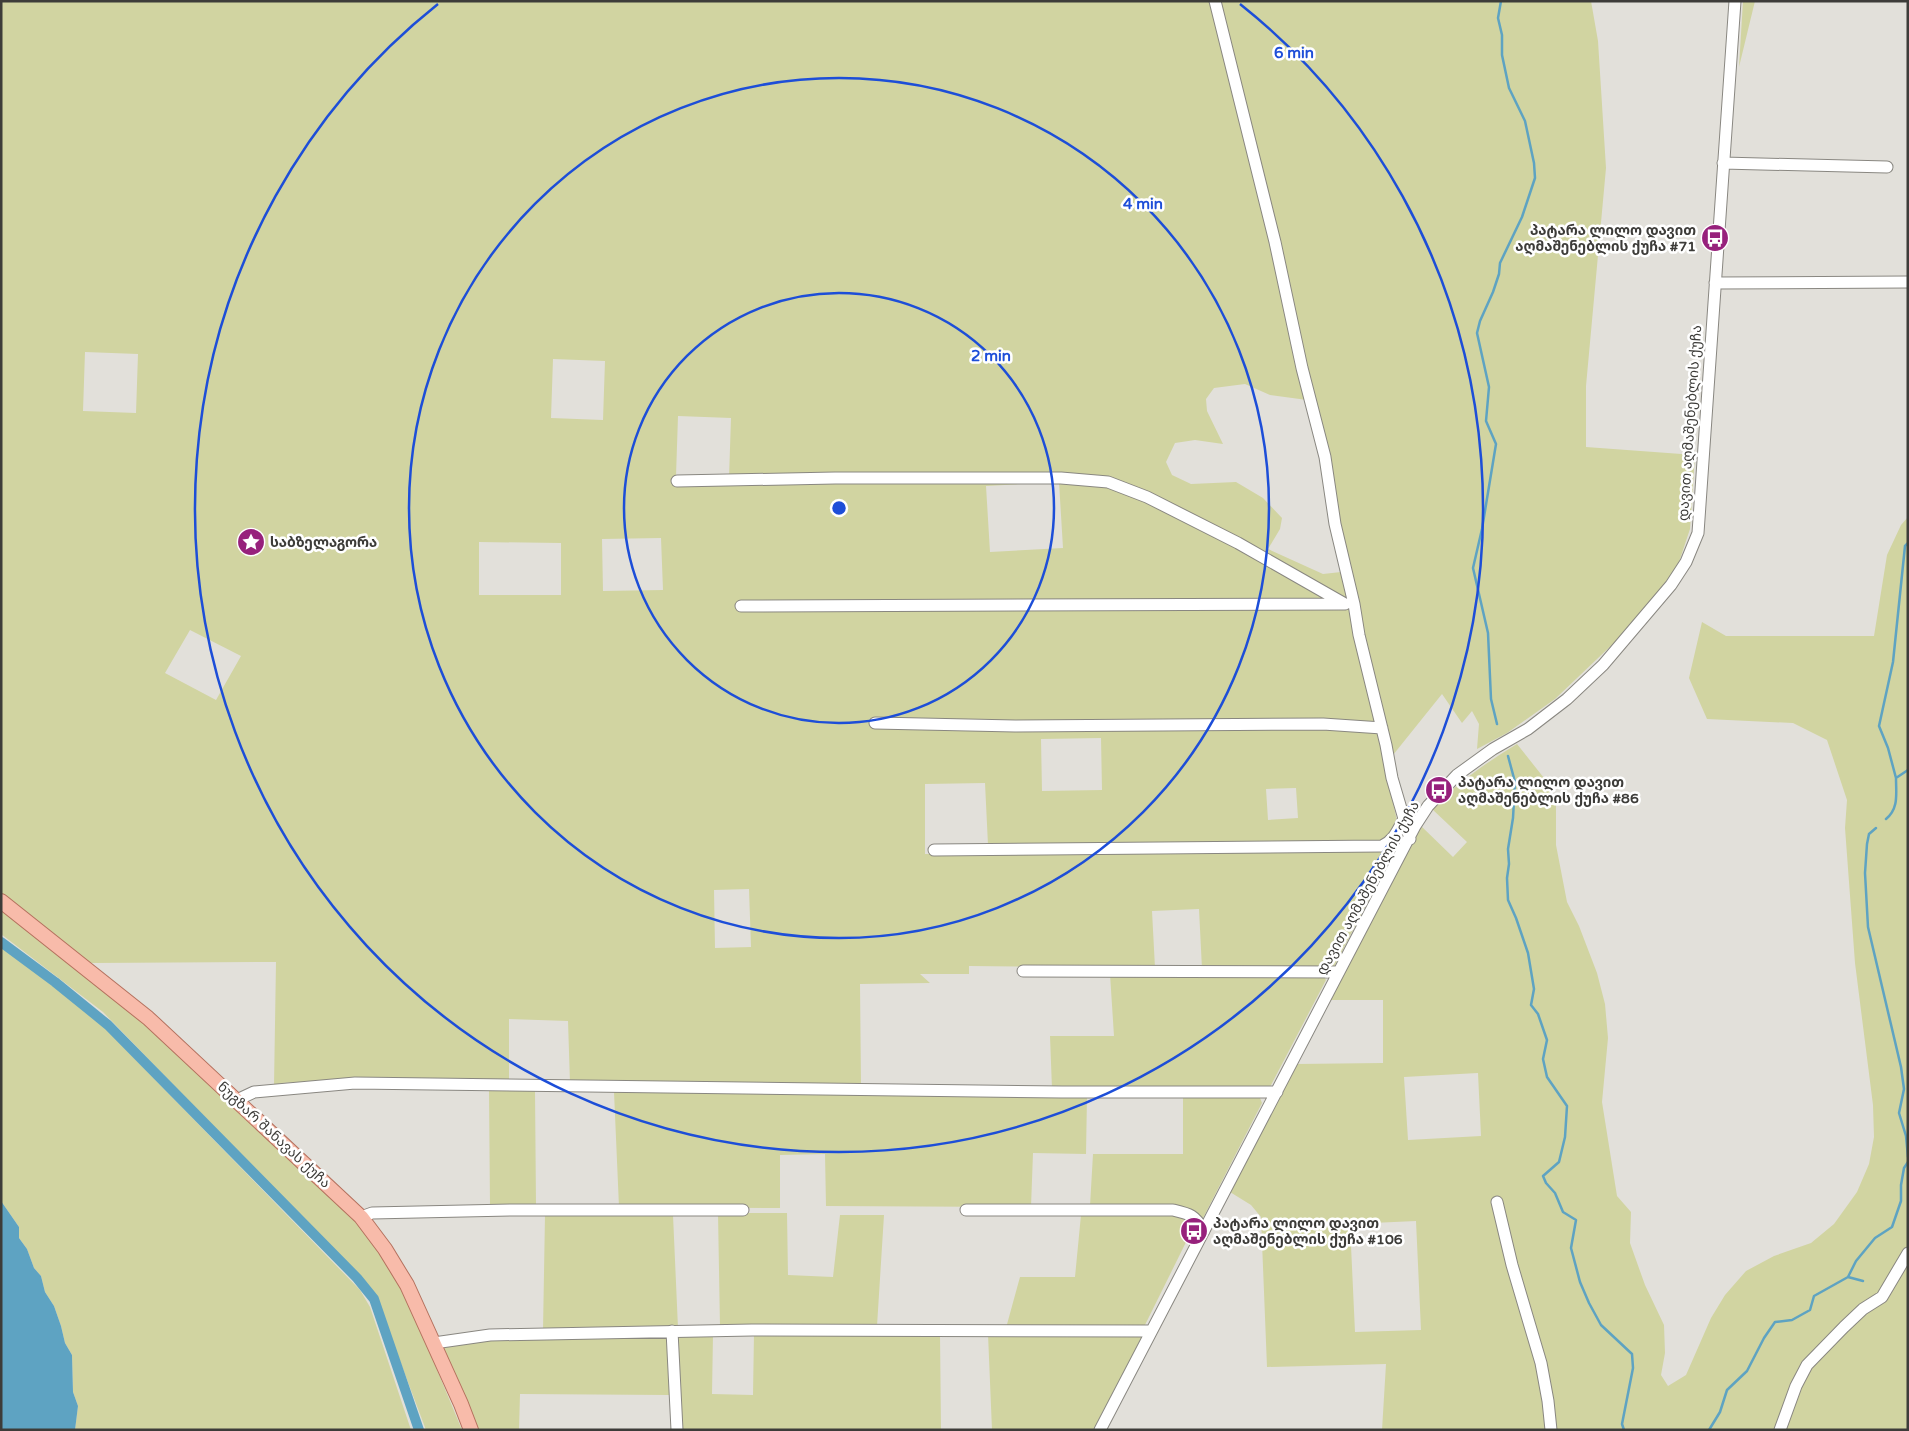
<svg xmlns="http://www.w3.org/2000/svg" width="1909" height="1431" viewBox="0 0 1909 1431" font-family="'Varela Round','Noto Sans Georgian',sans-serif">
	<rect width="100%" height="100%" fill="#e2e0da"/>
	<path fill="#d1d4a1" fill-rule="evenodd" d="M1 1H1212L1307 400 1270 395 1245 384 1214 388 1206 399 1207 411 1223 444 1195 440 1175 443 1166 462 1172 475 1191 484 1236 482 1263 498 1282 518 1280 529 1268 549 1323 574 1341 572 1398 825 1383 843 988 845 985 783 925 784V854L1382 850 1399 840 1333 969H1202L1199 909 1152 911 1155 968 969 966V974H920L930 983 860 984 861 1086 570 1083 568 1021 509 1019V1082L357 1079 281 1083 274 1086 276 962 92 963 85 961 1 896ZM85 352 138 354 136 413 83 411ZM553 359 605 361 603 420 551 418ZM678 416 731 418 729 478 676 476ZM1059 482 1063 548 990 552 986 486ZM661 538 663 590 603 591 602 539ZM479 542 561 543V595H479ZM190 630 241 656 216 700 165 673ZM1101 738 1102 790 1042 791 1041 739ZM1296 788 1298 818 1268 820 1266 789ZM749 889 751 947 715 948 714 890Z
		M1219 1H1591L1598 41 1606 168 1586 386V447L1695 455 1690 529 1678 565 1656 595 1617 640 1555 699 1507 733 1477 749 1479 724 1472 711 1462 723 1442 694 1393 755 1375 701 1350 572 1274 214Z
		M1743 1H1755L1739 67Z
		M1908 517V1430H1382L1386 1364 1267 1367 1261 1217 1251 1205 1230 1192 1296 1064 1383 1063V1000H1328L1421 826 1453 857 1467 842 1432 809C1457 783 1487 762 1517 744L1544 778 1556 803V845L1567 902 1579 926 1597 973 1605 1004 1608 1038 1602 1102 1617 1196 1631 1212 1630 1243 1645 1285 1664 1325 1665 1353 1661 1375 1668 1386 1686 1375 1711 1318 1725 1295 1746 1271 1774 1256 1811 1243 1834 1224 1857 1192 1869 1164 1874 1137 1873 1105 1855 963 1845 828 1847 800 1827 740 1793 723 1707 719 1689 678 1702 622 1726 636H1874L1887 555 1901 525ZM1478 1073 1481 1136 1408 1140 1404 1077ZM1416 1221 1421 1330 1355 1332 1350 1224Z
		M1 908 136 1013 338 1203 365 1232 401 1283 462 1430H426L374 1292 103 1012 1 934Z
		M1 946 98 1021 360 1290 370 1307 411 1430H75L78 1406 73 1392 72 1355 65 1343 61 1326 54 1306 45 1292 41 1276 34 1268 27 1249 19 1238V1227L1 1201Z
		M1110 974 1324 977 1326 980 1270 1087 1052 1089 1050 1036H1114Z
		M489 1091H535L536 1205 490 1206Z
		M614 1092 1087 1096 1086 1154 1033 1153 1031 1207 826 1206 825 1154 780 1155V1208L619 1207Z
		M1183 1096H1252L1260 1098 1262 1103 1203 1218 1187 1209 1172 1204 1090 1206 1093 1154H1183Z
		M718 1213H787L788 1275 833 1277 840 1215H884L877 1326 720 1327Z
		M1170 1214 1195 1224 1144 1327 1006 1328 1020 1277H1075L1081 1215Z
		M545 1215H673L678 1328 543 1331Z
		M754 1333 940 1334 941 1430H680L676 1335 713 1334 712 1394 753 1395Z
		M988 1334H1144L1093 1430H992Z
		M669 1335 670 1395 520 1394 519 1430H477L440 1346 492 1339Z"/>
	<path fill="#5ea3c2" d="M1 1201 19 1227V1238L27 1249 34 1268 41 1276 45 1292 54 1306 61 1326 65 1343 72 1355 73 1392 78 1406 75 1430H1Z"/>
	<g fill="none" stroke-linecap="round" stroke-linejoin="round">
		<path stroke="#5ea3c2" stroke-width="2.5" d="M1497 724 1491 699 1488 633 1473 568 1482 529 1496 444 1486 421 1489 387 1477 333 1480 321 1493 292 1499 274 1500 263 1522 217 1535 178 1534 163 1525 121 1509 88 1502 55V35L1498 18 1501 1
			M1508 756 1515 782 1513 818 1508 849 1509 864 1507 878 1508 900 1516 918 1528 953 1534 989 1531 1005 1538 1014 1547 1040 1543 1059 1547 1077 1567 1106 1565 1137 1559 1162 1543 1176 1546 1183 1555 1193 1563 1212 1576 1220 1571 1248 1580 1282 1589 1303 1601 1325 1632 1354 1633 1368 1622 1424 1624 1430
			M1896 778 1888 748 1879 726 1893 662 1905 546 1908 543
			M1886 819C1899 808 1896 794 1896 778L1908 770
			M1876 828 1869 834 1867 844 1865 873 1868 927 1901 1067 1904 1089 1899 1113 1906 1136 1908 1157
			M1848 1277 1863 1281
			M1709 1430 1720 1412 1727 1390 1747 1371 1764 1338 1775 1322 1792 1320 1810 1310 1814 1296 1848 1277 1856 1261 1875 1238 1892 1227 1901 1201V1185L1904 1168 1908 1162"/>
		<path stroke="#5ea3c2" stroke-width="10" d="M1 942 55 982 108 1025 357 1278 374 1299 419 1430"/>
		<g stroke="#898781" stroke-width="13">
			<path id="minor" d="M1215 1 1275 242 1302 368 1325 457 1335 524 1354 604 1359 635 1386 745 1392 778 1410 839
				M1723 163 1887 167
				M1715 283 1908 282
				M677 481 835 478H1061L1108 482 1147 497 1238 543 1345 604
				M741 606 1345 604
				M875 723 1015 726 1323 724 1382 728
				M934 850 1382 846C1395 840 1398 829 1405 817
				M1023 971 1339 972
				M237 1100 254 1092 355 1083 1062 1092H1277
				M1497 1202 1512 1265 1541 1363 1548 1401 1551 1430
				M966 1210H1173C1190 1214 1195 1215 1204 1231
				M361 1217 372 1213 511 1210H743
				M672 1331 677 1430
				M434 1343 490 1335 752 1330 1151 1331
				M1100 1430 1415 826 1428 806 1457 775 1493 749 1528 729 1567 699 1603 665 1671 585 1686 562 1698 533 1735 1
				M1780 1430 1796 1386 1807 1365 1844 1327 1863 1309 1882 1297 1908 1253"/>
		</g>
		<g stroke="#b4715e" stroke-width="16">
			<path id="major" d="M1 901 148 1018 361 1217 385 1249 407 1285 461 1404 471 1430"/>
		</g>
		<use href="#minor" stroke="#fff" stroke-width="11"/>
		<use href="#major" stroke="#f8bbaa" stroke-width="14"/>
	</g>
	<g fill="none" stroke="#1d4ed8" stroke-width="2.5">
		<circle cx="839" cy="508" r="215"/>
		<circle cx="839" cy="508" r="430"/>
		<path d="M1240 4A644 644 0 1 1 438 4"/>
	</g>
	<defs>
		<g id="bus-disc" transform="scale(1.4375)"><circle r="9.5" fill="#97217c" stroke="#fff"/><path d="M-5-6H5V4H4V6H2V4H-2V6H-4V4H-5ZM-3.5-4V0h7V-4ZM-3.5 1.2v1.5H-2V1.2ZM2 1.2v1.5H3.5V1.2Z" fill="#fff"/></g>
		<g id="sight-disc" transform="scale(1.4375)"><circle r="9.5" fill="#97217c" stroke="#fff"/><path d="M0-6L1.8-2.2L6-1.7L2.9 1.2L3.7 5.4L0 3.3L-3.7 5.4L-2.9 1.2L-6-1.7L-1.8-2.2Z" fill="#fff"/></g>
	</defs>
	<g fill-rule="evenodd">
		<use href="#bus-disc" x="1715" y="238"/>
		<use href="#sight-disc" x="251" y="542"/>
		<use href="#bus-disc" x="1439" y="790"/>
		<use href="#bus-disc" x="1194" y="1231"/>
	</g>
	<g text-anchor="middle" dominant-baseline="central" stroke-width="5" stroke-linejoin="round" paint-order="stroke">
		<g font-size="14" font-weight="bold" fill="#3d3c39" stroke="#fff" text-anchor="start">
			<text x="1696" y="230" text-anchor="end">პატარა ლილო დავით<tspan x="1696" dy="16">აღმაშენებლის ქუჩა #71</tspan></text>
			<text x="270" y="542">საბზელაგორა</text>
			<text x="1458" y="782">პატარა ლილო დავით<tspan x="1458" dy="16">აღმაშენებლის ქუჩა #86</tspan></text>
			<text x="1213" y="1223">პატარა ლილო დავით<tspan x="1213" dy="16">აღმაშენებლის ქუჩა #106</tspan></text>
		</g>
		<g font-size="14" fill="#3d3c39" stroke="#fff">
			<text transform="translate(1690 423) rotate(-86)">დავით აღმაშენებლის ქუჩა</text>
			<text transform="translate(1368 888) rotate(-61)">დავით აღმაშენებლის ქუჩა</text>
			<text transform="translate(274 1135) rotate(43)">ნუგზარ შანავას ქუჩა</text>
		</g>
	</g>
	<circle cx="839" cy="508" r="8" fill="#1d4ed8" stroke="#fff" stroke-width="2.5"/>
	<g font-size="15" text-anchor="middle" font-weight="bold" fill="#1d4ed8" stroke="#fff" stroke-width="5" stroke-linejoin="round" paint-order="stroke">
		<text x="1294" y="58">6 min</text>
		<text x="1143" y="209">4 min</text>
		<text x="991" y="361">2 min</text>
	</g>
	<rect width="1909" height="1431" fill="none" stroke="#3d3c39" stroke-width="5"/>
</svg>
